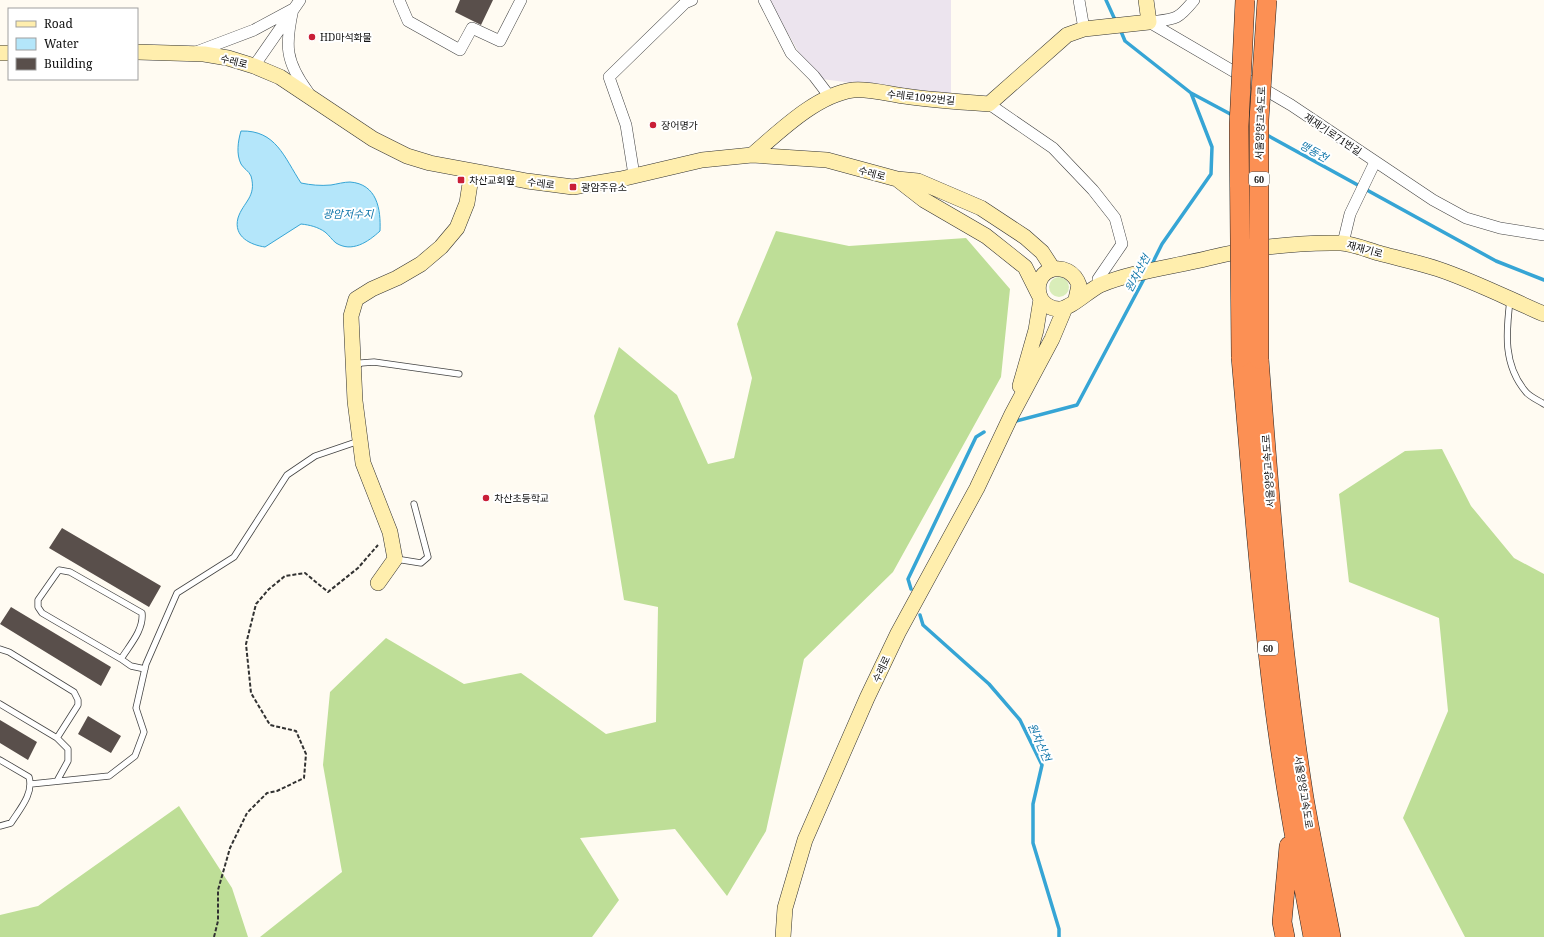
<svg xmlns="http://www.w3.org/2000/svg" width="1544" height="937" viewBox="0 0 1544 937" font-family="'Noto Serif','Noto Sans KR',serif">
	<rect width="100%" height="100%" fill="#fffbf2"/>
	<path fill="#ece4ee" d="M769 0H951V96L822 79 803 60Z"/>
	<path fill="#d9edb9" d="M1049 287a10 10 0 1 1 20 0a10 10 0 1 1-20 0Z"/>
	<path fill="#bede97" d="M776 231 849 246 966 238 1010 289 1001 377 893 572 804 659 766 831 727 896 675 829 580 838 619 900 592 937H260L342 872 323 765 330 692 386 638 464 684 521 673 606 734 656 722 658 607 624 600 594 416 619 347 677 395 708 464 734 458 752 378 737 324Z
		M1442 449 1471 506 1514 558 1544 574V937H1465L1403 818 1448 711 1439 618 1349 582 1339 494 1405 451Z
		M179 806 232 888 248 937H0V915L38 906Z"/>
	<path fill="#b4e6fa" stroke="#36a5d5" d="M241 131C276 130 284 157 301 183 311 185 320 186 331 185 337 184 344 182 350 182 377 184 381 209 380 231 368 242 352 253 336 243 332 240 329 235 325 232 318 227 310 225 301 224L265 247C251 245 233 237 238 218 243 202 257 197 251 176 249 171 243 168 241 164 236 154 238 141 241 131Z"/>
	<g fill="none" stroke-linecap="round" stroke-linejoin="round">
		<path stroke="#36a5d5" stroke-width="3.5" d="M1106 0 1116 22
			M1120 29 1125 41 1191 93 1234 116
			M1265 134 1496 261 1544 280
			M1151 266 1162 244 1211 174 1212 147 1191 93
			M1016 421 1077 405 1145 277
			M911 589 908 579 976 437 984 432
			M920 615 923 625 989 684 1020 720 1042 765 1033 804V843L1059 929V937"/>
	</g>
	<path fill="#594f4b" d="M460 0H493L481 25 455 12Z
		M62 528 161 586 149 607 49 548Z
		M11 607 111 667 101 686 0 624Z
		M88 716 121 736 111 753 78 734Z
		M0 720 37 742 28 760 0 743Z"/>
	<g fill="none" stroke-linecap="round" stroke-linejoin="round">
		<g stroke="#434343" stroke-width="7">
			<path id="lane" d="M1510 300C1506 333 1503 365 1526 392 1530 397 1538 400 1544 404
				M355 368 361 363 374 362 459 374
				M396 559 421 563 428 557 414 504
				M0 649 9 652 74 692 78 700V705L57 738
				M121 659C129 646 144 630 142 613L70 572 59 570 38 600V607L42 613 121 659 131 666 145 669
				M0 704 57 738 68 749V761L57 781
				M0 760 29 777C34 794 19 810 11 823L0 826
				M31 784 109 776 135 756 144 732 136 708 146 664 177 593 234 557 287 475 315 456 359 441"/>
		</g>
		<g stroke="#434343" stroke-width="12">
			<path id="street" d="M399 0 408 21 460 50 472 28 500 41 521 0
				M764 0 791 53 814 76 830 97
				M1079 0 1084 29
				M293 9C285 45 285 61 308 92
				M1149 22 1291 105 1433 200 1466 218 1500 228 1544 235
				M1149 22C1175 19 1177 21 1194 0
				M196 52 254 30 293 9
				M254 66 300 0
				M989 104 1053 148 1093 190 1115 218 1122 244 1098 279
				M634 175 626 125 609 77 685 3 692 0
				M1343 243 1350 214 1375 162"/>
		</g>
		<g stroke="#323232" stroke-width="16">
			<path id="secondary" d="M137 52 204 54 228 58 254 66 280 77 373 139 407 156 430 163 527 181 573 187 621 179 702 160 752 155 827 160 897 179 918 181 981 208 1025 237 1042 252 1053 269
				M0 53H9
				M752 155C779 132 816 95 853 90 866 88 890 94 904 96 932 100 961 102 989 104L1067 35 1084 29 1149 22 1146 0
				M897 179 924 200 986 236 1025 267 1039 295
				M1076 299 1079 285C1069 258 1033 267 1039 294 1041 303 1050 309 1059 309 1070 309 1088 291 1100 285 1135 271 1173 267 1209 258 1251 248 1298 242 1341 243 1355 244 1370 251 1382 254 1401 259 1420 263 1438 269 1474 281 1509 299 1544 314
				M1020 386 1036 330 1041 299
				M378 583 395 559 390 532 363 463 355 401 351 316 356 299 372 289 397 278 421 264 441 247 457 228 467 203 472 171
				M783 937 785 908 805 840 867 698 898 633 977 488 1012 414 1052 339 1065 308"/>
		</g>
		<g stroke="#212121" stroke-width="20">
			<path id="highway" d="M1241 357C1251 470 1259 583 1273 695 1283 776 1298 857 1313 937
				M1259 359C1270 505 1281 652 1304 798 1312 844 1322 891 1331 937
				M1285 937 1282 922 1289 846"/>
		</g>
		<path stroke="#323232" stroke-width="2" stroke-dasharray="4 2" stroke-linecap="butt" d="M214 937 218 921V890L230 848 247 813 267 793 277 791 304 778 306 754 296 731 270 725 251 693 246 644 256 604 269 589 285 576 305 573 328 592 358 568 378 545"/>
		<use href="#lane" stroke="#fff" stroke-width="5.5"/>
		<use href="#street" stroke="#fff" stroke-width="11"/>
		<use href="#secondary" stroke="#ffeead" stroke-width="15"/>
		<use href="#highway" stroke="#fc9054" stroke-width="19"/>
		<g stroke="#212121" stroke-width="20" stroke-linecap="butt">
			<path id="highway-bridge" d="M1241 357 1239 126 1245 0
				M1259 359V120L1267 0"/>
		</g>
		<use href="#highway-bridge" stroke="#fc9054" stroke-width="19"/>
	</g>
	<g fill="#c91e37" stroke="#fff" stroke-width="1.5">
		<circle cx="312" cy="37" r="4"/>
		<circle cx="653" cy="125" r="4"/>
		<rect x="457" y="176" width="8" height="8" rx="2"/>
		<rect x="569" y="183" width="8" height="8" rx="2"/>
		<circle cx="486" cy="498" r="4"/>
	</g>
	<g text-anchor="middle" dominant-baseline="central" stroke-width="4" stroke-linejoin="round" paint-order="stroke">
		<g fill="#fff" stroke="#585858" stroke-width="1">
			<rect x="1249" y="172" width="20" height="14" rx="3"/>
			<rect x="1258" y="641" width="20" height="14" rx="3"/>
		</g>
		<g font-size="9" font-weight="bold" fill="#101010">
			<text x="1259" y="179">60</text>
			<text x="1268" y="648">60</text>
		</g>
		<g font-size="10" fill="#101010" stroke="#fff" text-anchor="start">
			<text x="320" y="37">HD마석화물</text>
			<text x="661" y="125">장어명가</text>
			<text x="469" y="180">차산교회앞</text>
			<text x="581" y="187">광암주유소</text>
			<text x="494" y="498">차산초등학교</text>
		</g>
		<g font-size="10" fill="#101010" stroke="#fff">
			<text transform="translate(234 61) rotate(14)">수레로</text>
			<text transform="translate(921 97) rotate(6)">수레로1092번길</text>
			<text transform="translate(1260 123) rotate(-88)">서울양양고속도로</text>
			<text transform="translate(1333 134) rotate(34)">재재기로71번길</text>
			<text transform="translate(872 173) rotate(15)">수레로</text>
			<text transform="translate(541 183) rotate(7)">수레로</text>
			<text transform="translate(1365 249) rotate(15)">재재기로</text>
			<text transform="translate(1268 471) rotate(-94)">서울양양고속도로</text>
			<text transform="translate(881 669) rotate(-65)">수레로</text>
			<text transform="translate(1304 792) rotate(81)">서울양양고속도로</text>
		</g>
		<g font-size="11" font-style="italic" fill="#1076aa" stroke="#fff">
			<text transform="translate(1314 151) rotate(29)">맹동천</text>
			<text x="348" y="213">광암저수지</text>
			<text transform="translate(1137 273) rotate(-62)">원차산천</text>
			<text transform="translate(1040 742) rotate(66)">원차산천</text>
		</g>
	</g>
	<rect x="8" y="8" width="130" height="72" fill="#ffffff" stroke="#9f9f9f"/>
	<rect x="16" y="21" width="20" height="6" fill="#ffeead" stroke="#9f9f9f"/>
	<text x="44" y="28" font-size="12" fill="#101010">Road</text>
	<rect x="16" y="38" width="20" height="12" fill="#b4e6fa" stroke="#9f9f9f"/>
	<text x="44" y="48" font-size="12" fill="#101010">Water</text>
	<rect x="16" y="58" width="20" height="12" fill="#594f4b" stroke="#9f9f9f"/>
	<text x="44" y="68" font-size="12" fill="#101010">Building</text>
</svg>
